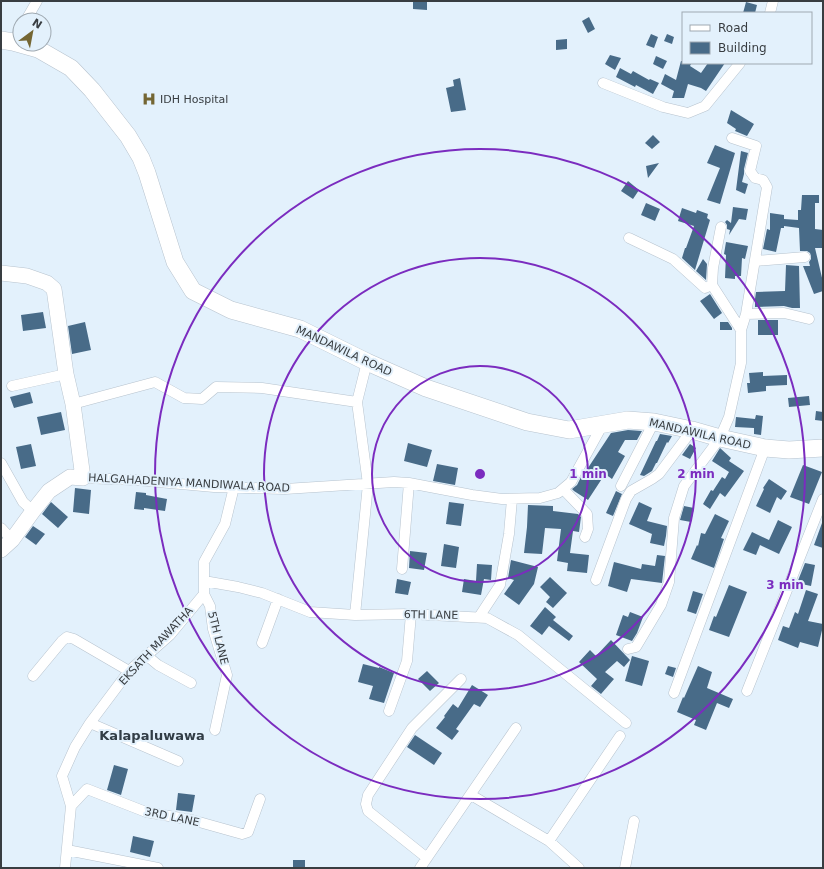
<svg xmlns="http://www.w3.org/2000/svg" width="824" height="869" viewBox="0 0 824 869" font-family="'DejaVu Sans',sans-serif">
	<rect width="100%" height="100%" fill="#e3f1fc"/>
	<path fill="#486b88" d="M413 1H427V10L413 9Z
		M746 2 757 5 755 13H743Z
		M589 17 595 29 588 33 582 21Z
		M651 34 658 37 654 48 646 45Z
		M667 34 674 37 672 44 664 41Z
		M567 39V49L556 50V40Z
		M610 55 621 58 615 70 605 64Z
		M656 56 667 61 663 69 653 64Z
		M681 61H683V63L691 64 690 66 701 73 708 63H725L706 91 701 88 688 84 684 98H672L674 91 661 84 665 74 676 80Z
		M620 68 631 74 633 71 649 80 650 79 659 83 653 94 636 85 635 87 616 77Z
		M460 78 466 110 451 112 446 88 454 86 453 80Z
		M731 110 754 124 747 136 735 131 736 129 727 123Z
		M653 135 660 142 652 149 645 143Z
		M715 145 735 153 720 204 707 200 720 168 707 163Z
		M741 151 748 153 744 169V174L742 182 748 184 745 194 736 190Z
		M659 163 648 178 646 166Z
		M628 181 639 190 633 199 621 191Z
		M802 195H819V203H815V229L823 230V248H815L823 282V291L814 294 803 266H810L809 262 811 259V256L810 253 807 251H800L799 228 784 226V228H781L776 252 763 249 767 229 770 230V213L784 215V219L798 220V210H801Z
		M646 203 660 209 655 221 641 215Z
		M733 207 748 209 746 220 739 219 729 235 730 230 727 229V225L725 222 727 220 731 223Z
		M682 208 696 213 697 210 708 214 707 218 710 220 695 270 682 258 685 248H686L694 226 678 221Z
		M726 242 748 246 745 259 742 258 741 276H735V279L725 278 726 255 724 254Z
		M703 259 707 264 706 280 696 271Z
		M786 265 799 266 800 308H792L784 306 755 307V299L756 292 785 291Z
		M710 294 722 313 714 319 700 301Z
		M43 312 46 328 23 331 21 315Z
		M758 320H778V335H758Z
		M85 322 91 350 72 354 68 326Z
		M720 322H728L732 328V330H720Z
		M763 372V376L787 375V385L766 386V391L748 393 747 383H750L749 373Z
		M30 392 33 403 14 408 10 397Z
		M809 396 810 405 789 407 788 398Z
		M816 411 823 412V421L815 420Z
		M61 412 65 430 41 435 37 417Z
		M756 415 763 416 761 435 754 434V428L735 427 736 417 755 419Z
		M628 430 642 431 637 440H625L618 452 625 456 612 479 605 474 588 500 574 491 572 489 577 485 583 473 584 474 611 433Z
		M660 434 672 436 668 443 667 442 657 463H656L652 471 644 476 640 475 656 441H657Z
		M408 443 432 450 427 467 404 461Z
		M31 444 36 466 21 469 16 447Z
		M690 444 696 448 690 459 682 455Z
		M720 448 731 458 729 461 744 471 725 497 720 493 710 509 703 504 711 490 713 491 722 477 725 479 729 472 712 461Z
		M437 464 458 468 455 485 433 481Z
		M803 465 822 472 809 504 790 497Z
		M769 479 787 491 781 500 777 497 770 513 756 506 764 489 763 488Z
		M75 488 91 490 89 514 73 512Z
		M616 491 622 494 613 516 606 513Z
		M136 492 146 493V495L167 499 165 511 144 508V510L134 509Z
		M51 502 68 517 58 528 42 514Z
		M449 502 464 504 461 526 446 524Z
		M639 502 652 508 647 521 667 526 666 536 664 546 650 543 652 534 629 524Z
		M528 505 553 506V511L578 514 581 517 579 532 573 531 570 553 589 555 587 573 567 571 568 563 557 561 561 529 545 528 542 554 524 553 527 527Z
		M684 506 694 508 691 522 680 520Z
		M715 514 729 521 721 538 724 539 714 568 691 559 697 545 698 546 701 533 705 534Z
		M778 520 792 527 779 554 760 545 756 555 743 550 752 532 769 540Z
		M822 523H823V548L814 545Z
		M33 526 45 534 36 545 25 537Z
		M444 544 459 547 456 568 441 566Z
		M410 551 427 553 424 570 409 568Z
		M657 555 665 556 662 583 631 579 627 592 608 586 614 562 641 569 642 564 655 566Z
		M511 560 538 567 534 584 519 605 504 594 514 580 508 578Z
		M805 563 815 565 811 586 797 583Z
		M477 564 492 565 491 580 484 579 481 595 462 592 464 579 476 581Z
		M550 577 567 593 553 608 546 602 550 597 540 587Z
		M397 579 411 582 408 595 395 593Z
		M729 585 747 592 729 637 709 630 714 616 716 617Z
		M806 590 818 594 808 621 823 624V626L818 647 800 642 798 648 778 640 783 626 789 628 795 612 798 614Z
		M693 591 703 594 696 614 687 611Z
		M545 607 556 617 553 620 573 636 569 641 549 626 542 635 530 626Z
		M630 612 643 617 637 633 632 641 616 635 623 615 628 617Z
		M611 640 630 660 624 667 617 661 605 672 614 679 601 694 591 686 597 679 579 662 590 650 596 656Z
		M632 656 649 661 642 686 625 681Z
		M363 664 379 668V667L394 673 384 703 369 699 373 686 358 682Z
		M668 666 676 668 673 677 665 674Z
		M698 666 712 672 707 688 733 699 729 708 717 703 706 730 694 725 696 720 677 712 683 697 684 698Z
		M427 671 439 683 430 691 418 679Z
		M472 685 488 695 480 707 474 704 456 729 459 731 452 740 436 728 445 717 444 716 453 704 458 708Z
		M415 735 442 753 434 765 407 747Z
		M114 765 128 769 121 795 107 790Z
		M178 793 195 795 192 812 176 810Z
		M133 836 154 841 150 857 130 852Z
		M293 860H305V868H293Z"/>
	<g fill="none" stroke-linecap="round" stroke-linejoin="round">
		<g stroke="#b7c3ce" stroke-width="11">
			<path id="street" d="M770 13 773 1
				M26 20 37 1
				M13 42 20 30
				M603 83 663 107 688 113 705 106 740 63
				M629 238 673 259 705 288 712 285 741 330
				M755 261 805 257
				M712 285 713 268 721 227
				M746 314 784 313 809 319
				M12 386 66 374
				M73 404 155 382 184 398 202 399 216 387 262 388 357 402
				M1 463 23 502 33 511
				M83 478 136 480 214 487 285 489 394 482 409 483 472 495 502 499 540 498 558 493 571 482 603 424
				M621 486 654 422
				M563 489 587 514 588 529 585 537
				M1 528 12 540
				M402 569 409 483
				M596 580 626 499 631 491 652 479 659 474 692 430
				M204 581 238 587 262 593 310 612 355 615 411 614 487 618 518 635 626 723
				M204 594 210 606 213 629 227 675 215 730
				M355 615 368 484 357 402 367 362
				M479 617 500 585 509 534 512 499
				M262 643 278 599
				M628 649 636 647 661 605 669 582 674 518 684 486 720 438 729 417 741 363V330L746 314 767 187 763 180 755 178 750 171 756 146 732 138
				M146 655 158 665 191 683
				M33 676 62 641 67 637 74 639 129 671
				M747 691 823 499
				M674 693 765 448
				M389 711 407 661 411 614
				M90 723 178 761
				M471 795 549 841 579 868
				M71 806 87 789 146 812 192 820 242 834 248 832 260 799
				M549 841 620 736
				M67 850 158 868
				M427 858 368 811 366 804 368 795 412 728 461 679
				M65 868 71 806 62 776 75 747 90 723 129 671 170 635 204 594V562L225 524 234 487
				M420 868 516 728
				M625 868 634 821"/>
		</g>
		<g stroke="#b7c3ce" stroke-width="16">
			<path id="secondary" d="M1 273 27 276 47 283 54 289 66 374 73 404 83 478 70 477 49 491 33 511 25 522 12 540 1 550"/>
		</g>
		<g stroke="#b7c3ce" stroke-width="18">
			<path id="primary" d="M1 40 13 42 38 49 71 68 92 90 128 136 141 158 147 173 175 262 193 291 231 310 300 329 367 362 426 388 527 422 569 430 628 420 654 422 692 430 720 438 765 448 789 450 823 448"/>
		</g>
		<use href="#street" stroke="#fff" stroke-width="10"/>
		<use href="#secondary" stroke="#fff" stroke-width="15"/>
		<use href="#primary" stroke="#fff" stroke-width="17"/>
	</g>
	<g fill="none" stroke="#7b2cbf" stroke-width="2">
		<circle cx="480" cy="474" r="108"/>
		<circle cx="480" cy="474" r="216"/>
		<circle cx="480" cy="474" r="325"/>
	</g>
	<defs>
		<g id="hospital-bare" transform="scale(1.08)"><path d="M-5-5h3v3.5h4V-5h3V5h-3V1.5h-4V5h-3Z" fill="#746633" stroke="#e3f1fc" stroke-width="2.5" paint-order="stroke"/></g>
	</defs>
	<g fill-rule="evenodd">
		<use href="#hospital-bare" x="149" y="99"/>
	</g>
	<g text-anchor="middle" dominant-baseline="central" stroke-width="4" stroke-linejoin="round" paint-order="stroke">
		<g font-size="11" fill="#383d41" stroke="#e3f1fc" text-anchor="start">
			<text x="160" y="99">IDH Hospital</text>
		</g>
		<g font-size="11" fill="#383d41" stroke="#e3f1fc">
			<text transform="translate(344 351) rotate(25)">MANDAWILA ROAD</text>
			<text transform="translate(700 434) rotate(13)">MANDAWILA ROAD</text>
			<text transform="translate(189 483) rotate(3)">HALGAHADENIYA MANDIWALA ROAD</text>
			<text transform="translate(431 615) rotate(1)">6TH LANE</text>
			<text transform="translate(218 638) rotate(76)">5TH LANE</text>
			<text transform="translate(156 646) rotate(-47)">EKSATH MAWATHA</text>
			<text transform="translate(172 817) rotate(12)">3RD LANE</text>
		</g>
		<g font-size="13" font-weight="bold" fill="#323d46" stroke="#e3f1fc">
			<text x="152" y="735">Kalapaluwawa</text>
		</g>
	</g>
	<circle cx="480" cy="474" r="6" fill="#7b2cbf" stroke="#e3f1fc" stroke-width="2"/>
	<g font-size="12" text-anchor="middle" font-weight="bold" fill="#7b2cbf" stroke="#e3f1fc" stroke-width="4" stroke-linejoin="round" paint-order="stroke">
		<text x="588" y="478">1 min</text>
		<text x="696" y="478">2 min</text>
		<text x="785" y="589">3 min</text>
	</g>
	<rect width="824" height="869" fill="none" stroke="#383d41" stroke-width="4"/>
	<rect x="682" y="12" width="130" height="52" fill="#e3f1fc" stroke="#9fa9b1"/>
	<rect x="690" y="25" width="20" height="6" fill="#ffffff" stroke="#9fa9b1"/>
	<text x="718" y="32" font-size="12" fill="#383d41">Road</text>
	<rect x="690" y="42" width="20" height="12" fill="#486b88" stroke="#9fa9b1"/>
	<text x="718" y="52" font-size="12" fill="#383d41">Building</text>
	<g transform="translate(32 32) rotate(32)"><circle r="19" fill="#e3f1fc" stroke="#9fa9b1"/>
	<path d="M0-3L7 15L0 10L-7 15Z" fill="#746633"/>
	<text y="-6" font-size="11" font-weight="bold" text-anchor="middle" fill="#383d41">N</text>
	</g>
</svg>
